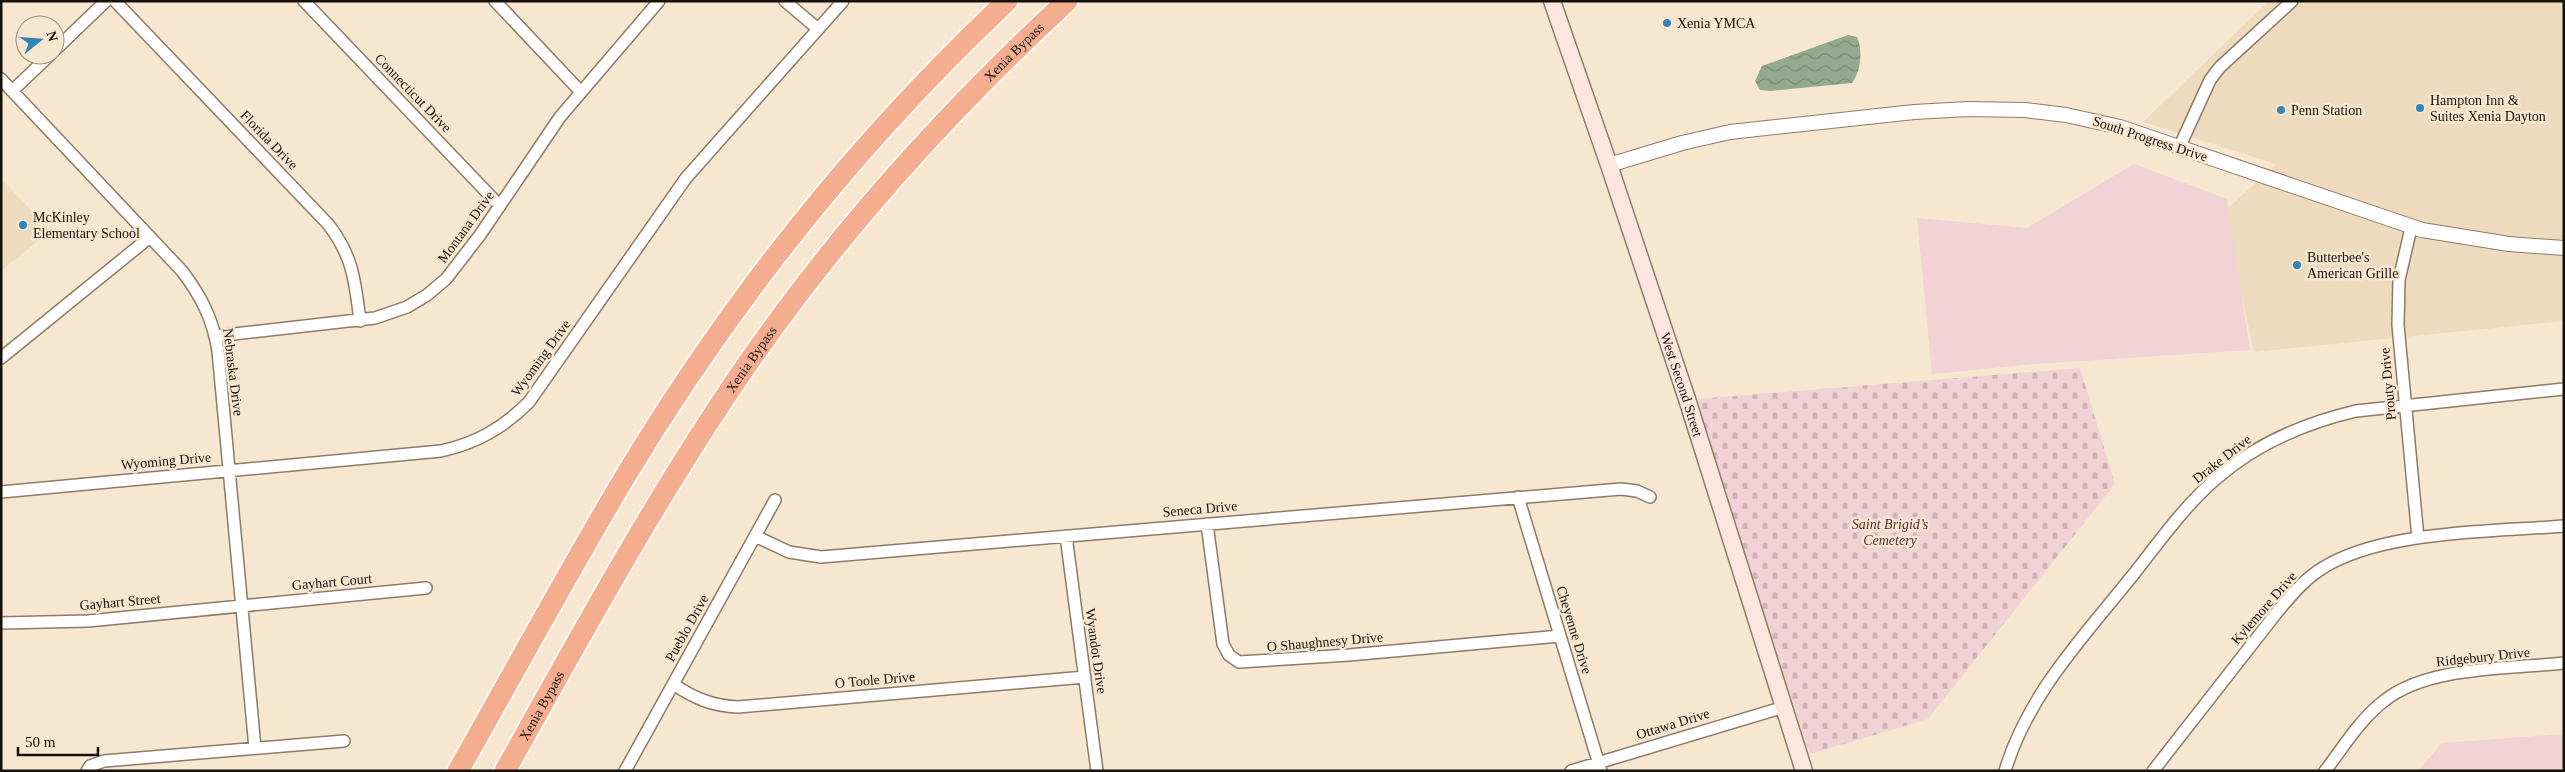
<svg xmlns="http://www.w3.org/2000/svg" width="2565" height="772" viewBox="0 0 2565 772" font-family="'Times New Roman',serif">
	<defs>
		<pattern id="cemetery-stones" width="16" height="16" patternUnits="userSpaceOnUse" patternTransform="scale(1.25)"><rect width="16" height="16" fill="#f1d2d5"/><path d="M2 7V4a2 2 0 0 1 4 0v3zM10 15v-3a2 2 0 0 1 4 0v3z" fill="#ceb3b6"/></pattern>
		<pattern id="water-waves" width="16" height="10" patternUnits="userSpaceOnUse" patternTransform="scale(1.25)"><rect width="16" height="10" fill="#93aa90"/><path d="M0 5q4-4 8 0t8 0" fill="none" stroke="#778974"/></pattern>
	</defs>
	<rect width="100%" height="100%" fill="#f7e7d1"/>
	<path fill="#eedabd" d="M2269 1H2564V321L2254 352 2224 212 2276 164 2143 122Z
		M1 178 50 231 1 271Z"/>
	<path fill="#f1d2d5" d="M2134 164 2227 199 2250 350 2035 364 1932 374 1917 218 2027 228Z
		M2564 734V771H2418L2442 743Z"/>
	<path fill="url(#cemetery-stones)" d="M2080 368 2115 484 1928 719 1810 754 1749 571 1697 399Z"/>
	<path fill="url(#water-waves)" d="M1848 35 1857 37C1863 50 1861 71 1852 83L1770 91 1760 90 1755 81 1762 66Z"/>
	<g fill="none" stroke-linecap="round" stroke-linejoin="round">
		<g stroke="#8a7c68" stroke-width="14">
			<path id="minor" d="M115 1 328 224C353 256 355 281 360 321
				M304 1 500 206
				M495 1 581 92
				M785 1 818 29
				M55 50 106 1
				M1 79 182 271C201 296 213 319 218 351L255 748
				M12 91 50 55
				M2179 148 2210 80 2220 67 2292 1
				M2411 228 2399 280 2398 325 2418 538
				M216 336 375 318 407 307 427 295 446 279 480 235 560 117 659 1
				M1 358 150 237
				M1 492 441 451C477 443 503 428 529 402L686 178 843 1
				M1518 497 1601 771
				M1207 524 1223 644 1229 655 1239 662 1349 655 1560 636
				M755 536 789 552 821 557 1621 489 1637 491 1650 497
				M1066 536 1097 771
				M1 623 88 621 426 588
				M673 684C694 698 712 706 738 707L1085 677
				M87 771 90 766 104 761 344 741
				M625 771 775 500
				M1571 771 1784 707
				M2005 771C2028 694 2084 636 2133 575 2159 542 2185 505 2217 478 2257 443 2305 423 2356 411L2564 389
				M2153 771 2278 611C2290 597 2302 582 2318 571 2377 530 2493 532 2564 526
				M2325 771C2343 748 2360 719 2384 701 2427 666 2509 669 2564 663"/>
		</g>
		<g stroke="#8a7c68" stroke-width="16">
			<path id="tertiary" d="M1609 165 1682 143 1730 132 1914 112 1968 109 2025 110 2066 115 2120 127 2422 230 2509 244 2564 248"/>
		</g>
		<g stroke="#8a7c68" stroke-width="19">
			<g id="secondary">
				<path id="s1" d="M1552 1 1609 165 1687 399 1804 771"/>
			</g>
		</g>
		<g stroke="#fff" stroke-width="24">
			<g id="motorway">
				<path d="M458 771C513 674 566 576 623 480 728 305 858 141 1007 1"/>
				<path id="s2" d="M505 771C581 635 656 497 744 369 836 235 947 112 1067 1"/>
			</g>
		</g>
		<use href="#minor" stroke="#fff" stroke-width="11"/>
		<use href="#tertiary" stroke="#fff" stroke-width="14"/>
		<use href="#secondary" stroke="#fce6dd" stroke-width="16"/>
		<use href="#motorway" stroke="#f4ad8f" stroke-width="21"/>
	</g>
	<g fill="#3383b5" stroke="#f7e7d1" stroke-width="2">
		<circle cx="1667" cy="23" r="5"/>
		<circle cx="2420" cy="108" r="5"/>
		<circle cx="2281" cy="110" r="5"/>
		<circle cx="23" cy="225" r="5"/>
		<circle cx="2297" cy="265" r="5"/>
	</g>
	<g text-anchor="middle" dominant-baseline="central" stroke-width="5" stroke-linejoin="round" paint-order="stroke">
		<g font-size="14" fill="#161109" stroke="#f7e7d1" text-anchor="start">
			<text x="1677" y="23">Xenia YMCA</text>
			<text x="2430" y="100">Hampton Inn &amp;<tspan x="2430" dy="16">Suites Xenia Dayton</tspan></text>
			<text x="2291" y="110">Penn Station</text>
			<text x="33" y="217">McKinley<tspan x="33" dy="16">Elementary School</tspan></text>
			<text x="2307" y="257">Butterbee's<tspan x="2307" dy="16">American Grille</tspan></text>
		</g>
		<g font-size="14" fill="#161109" stroke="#f7e7d1">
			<text stroke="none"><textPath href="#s2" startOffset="885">Xenia Bypass</textPath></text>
			<text transform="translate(413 93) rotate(46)">Connecticut Drive</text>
			<text transform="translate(2150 139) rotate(18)">South Progress Drive</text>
			<text transform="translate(269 140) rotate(46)">Florida Drive</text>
			<text transform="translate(466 227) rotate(-54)">Montana Drive</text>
			<text transform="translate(541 358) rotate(-54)">Wyoming Drive</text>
			<text stroke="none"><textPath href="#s2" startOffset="480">Xenia Bypass</textPath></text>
			<text transform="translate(233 372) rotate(83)">Nebraska Drive</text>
			<text transform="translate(2388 384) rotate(-95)">Prouty Drive</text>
			<text stroke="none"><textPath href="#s1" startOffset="405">West Second Street</textPath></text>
			<text transform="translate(2222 459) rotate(-38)">Drake Drive</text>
			<text transform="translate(166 461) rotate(-5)">Wyoming Drive</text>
			<text transform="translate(1200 509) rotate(-5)">Seneca Drive</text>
			<text transform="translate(332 582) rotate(-5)">Gayhart Court</text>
			<text transform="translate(120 602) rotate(-5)">Gayhart Street</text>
			<text transform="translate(2264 608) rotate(-49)">Kylemore Drive</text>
			<text transform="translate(687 628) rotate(-61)">Pueblo Drive</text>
			<text transform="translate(1574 630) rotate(73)">Cheyenne Drive</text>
			<text transform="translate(1325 642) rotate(-5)">O Shaughnesy Drive</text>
			<text transform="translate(1096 651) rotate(82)">Wyandot Drive</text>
			<text transform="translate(2483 657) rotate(-6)">Ridgebury Drive</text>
			<text transform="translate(875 680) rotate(-5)">O Toole Drive</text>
			<text stroke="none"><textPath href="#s2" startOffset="75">Xenia Bypass</textPath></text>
			<text transform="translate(1673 724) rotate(-17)">Ottawa Drive</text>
		</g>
		<g font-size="14" font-style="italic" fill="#5f2b33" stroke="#f7e7d1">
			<text x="1890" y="524">Saint Brigid’s<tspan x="1890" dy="16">Cemetery</tspan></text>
		</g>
	</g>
	<rect width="2565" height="772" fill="none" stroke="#161109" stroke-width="5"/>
	<g transform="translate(40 40) rotate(73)"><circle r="24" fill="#f7e7d1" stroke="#9d9181"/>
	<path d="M0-4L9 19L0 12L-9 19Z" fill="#3383b5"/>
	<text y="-8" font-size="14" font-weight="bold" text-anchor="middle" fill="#161109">N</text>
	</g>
	<path d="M18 747v8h80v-8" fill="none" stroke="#161109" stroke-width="2.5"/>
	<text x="25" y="747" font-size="15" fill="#161109" stroke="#f7e7d1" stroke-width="4" paint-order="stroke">50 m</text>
</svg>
